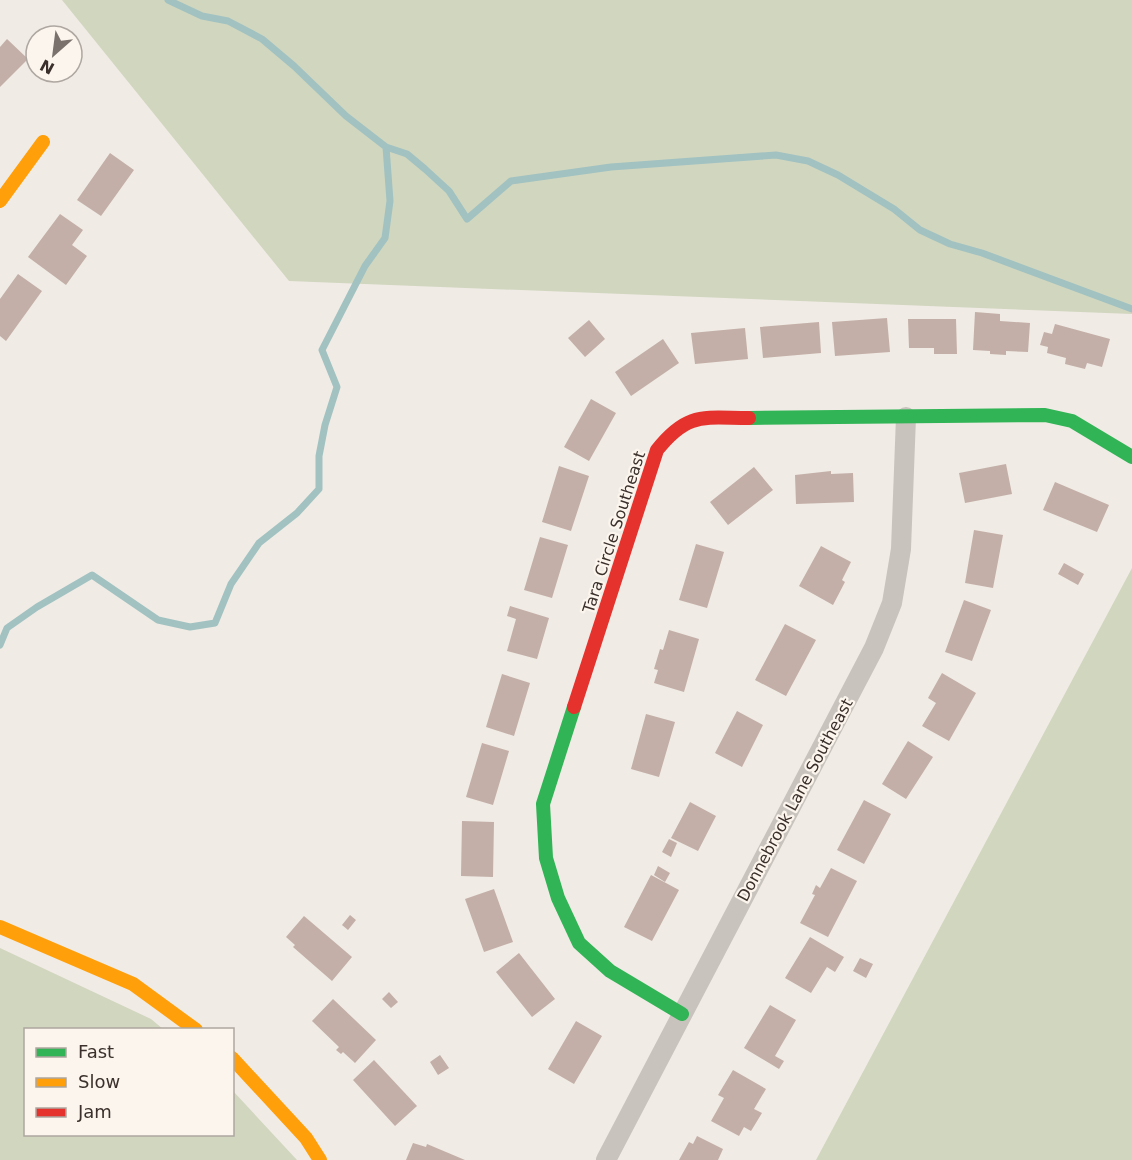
<svg xmlns="http://www.w3.org/2000/svg" width="1132" height="1160" viewBox="0 0 1132 1160" font-family="'DejaVu Sans',sans-serif">
	<rect width="100%" height="100%" fill="#f0ebe5"/>
	<path fill="#d1d6bf" d="M62 0H1132V314L289 281Z
		M1132 568V1160H816Z
		M0 948 151 1019 163 1029 26 1030V1134H232L233 1091 297 1160H0Z"/>
	<g fill="none" stroke-linecap="round" stroke-linejoin="round">
		<path stroke="#a1c2c1" stroke-width="7" d="M168 0 202 16 228 21 262 39 294 66 346 116 386 147 407 154 425 169 449 191 467 219 511 181 611 167 776 155 808 161 838 175 894 209 920 230 950 244 982 253 1132 309
			M0 645 7 628 37 607 92 575 158 620 190 627 215 623 231 584 259 543 297 513 319 489V456L325 425 337 387 322 350 365 266 385 238 390 201 386 147"/>
	</g>
	<path fill="#c3afa7" d="M7 39 28 59 0 87V47Z
		M110 153 134 170 101 216 77 200Z
		M60 214 83 230 72 245 87 256 66 285 28 257Z
		M18 274 42 291 6 341 0 336V299Z
		M975 312 1000 314V321L1030 323 1028 352 1006 351V355L990 354V351L973 350Z
		M887 318 890 352 835 356 832 322Z
		M908 319H956L957 354H934V348H909Z
		M589 320 605 339 585 357 568 338Z
		M819 322 821 353 763 358 760 327Z
		M1055 324 1110 339 1102 367 1087 363 1085 369 1065 364 1066 358 1047 353 1048 347 1040 345 1044 332 1052 334Z
		M745 328 748 359 695 364 691 333Z
		M663 339 679 363 631 396 615 372Z
		M591 399 616 413 589 461 564 447Z
		M1006 464 1012 494 965 503 959 473Z
		M559 466 589 476 571 531 542 522Z
		M754 467 773 490 728 525 710 502Z
		M831 471V474L853 473 854 502 796 504 795 475Z
		M1055 482 1109 505 1097 532 1043 510Z
		M974 530 1003 535 993 588 965 583Z
		M540 537 568 545 552 598 524 590Z
		M696 544 724 552 707 608 679 600Z
		M821 546 851 562 842 580 845 582 833 605 799 586Z
		M1064 563 1084 574 1078 585 1058 574Z
		M964 600 991 610 972 661 945 652Z
		M510 606 549 618 537 659 507 651 516 619 507 616Z
		M785 624 816 640 786 696 755 680Z
		M669 630 699 639 684 692 654 683 658 670 654 669 660 649 663 650Z
		M942 673 976 693 949 741 922 726 936 703 928 698Z
		M502 674 530 683 514 736 486 727Z
		M737 711 763 725 742 767 715 753Z
		M646 714 675 722 659 777 631 769Z
		M908 741 933 757 906 799 882 784Z
		M482 743 509 751 493 805 466 797Z
		M864 800 891 814 864 864 837 850Z
		M690 802 716 816 698 851 671 838Z
		M462 821 494 822 493 877 461 876Z
		M669 839 677 843 671 857 662 852Z
		M658 866 670 873 665 882 654 875Z
		M831 868 857 881 828 937 800 923 815 895 812 894 816 885 820 888Z
		M651 875 679 890 652 941 624 927Z
		M494 889 513 942 484 952 465 899Z
		M350 915 356 920 348 930 342 925Z
		M304 916 352 957 332 981 293 947 295 945 286 937Z
		M810 937 844 957 835 972 827 967 811 993 785 978Z
		M519 953 555 999 532 1017 496 972Z
		M860 958 873 964 866 978 853 971Z
		M389 992 398 1002 391 1008 382 999Z
		M333 999 376 1040 355 1063 343 1052 341 1054 336 1050 339 1047 312 1021Z
		M770 1005 796 1020 775 1056 784 1061 779 1069 744 1048Z
		M576 1021 602 1036 574 1084 548 1069Z
		M440 1055 449 1068 438 1075 430 1062Z
		M374 1060 417 1106 395 1126 353 1080Z
		M733 1070 766 1089 754 1109 762 1113 751 1131 744 1127 739 1136 711 1121 724 1098 718 1095Z
		M697 1136 723 1149 718 1160H679L689 1142 693 1144Z
		M413 1143 426 1147 427 1144 465 1160H406Z"/>
	<g fill="none" stroke-linecap="round" stroke-linejoin="round">
		<path stroke="#c9c3be" stroke-width="20" d="M606 1160 874 648 892 603 901 549 906 417"/>
		<path stroke="#30b455" stroke-width="14" d="M749 418 1045 415 1072 421 1132 457
			M574 707 543 804 546 858 558 898 579 943 610 971 682 1014"/>
		<path stroke="#ff9f0a" stroke-width="14" d="M0 201 43 142
			M0 927 133 984 196 1030
			M232 1058 306 1138 320 1160"/>
		<path stroke="#e5322d" stroke-width="14" d="M574 707 657 450C688 411 704 418 749 418"/>
	</g>
	<g text-anchor="middle" dominant-baseline="central" stroke-width="4.5" stroke-linejoin="round" paint-order="stroke">
		<g font-size="16" fill="#3b302b" stroke="#fbf5ee">
			<text transform="translate(614 532) rotate(-72)">Tara Circle Southeast</text>
			<text transform="translate(795 800) rotate(-62)">Donnebrook Lane Southeast</text>
		</g>
	</g>
	<rect x="24" y="1028" width="210" height="108" fill="#fbf5ee" stroke="#aea6a0" stroke-width="1.5"/>
	<rect x="36" y="1048" width="30" height="9" fill="#30b455" stroke="#aea6a0" stroke-width="1.5"/>
	<text x="78" y="1058" font-size="18" fill="#3b302b">Fast</text>
	<rect x="36" y="1078" width="30" height="9" fill="#ff9f0a" stroke="#aea6a0" stroke-width="1.5"/>
	<text x="78" y="1088" font-size="18" fill="#3b302b">Slow</text>
	<rect x="36" y="1108" width="30" height="9" fill="#e5322d" stroke="#aea6a0" stroke-width="1.5"/>
	<text x="78" y="1118" font-size="18" fill="#3b302b">Jam</text>
	<g transform="translate(54 54) rotate(208)"><circle r="28" fill="#fbf5ee" stroke="#aea6a0" stroke-width="1.5"/>
	<path d="M0-4.5L10 22L0 15L-10 22Z" fill="#7a716c"/>
	<text y="-9" font-size="16" font-weight="bold" text-anchor="middle" fill="#3b302b">N</text>
	</g>
</svg>
